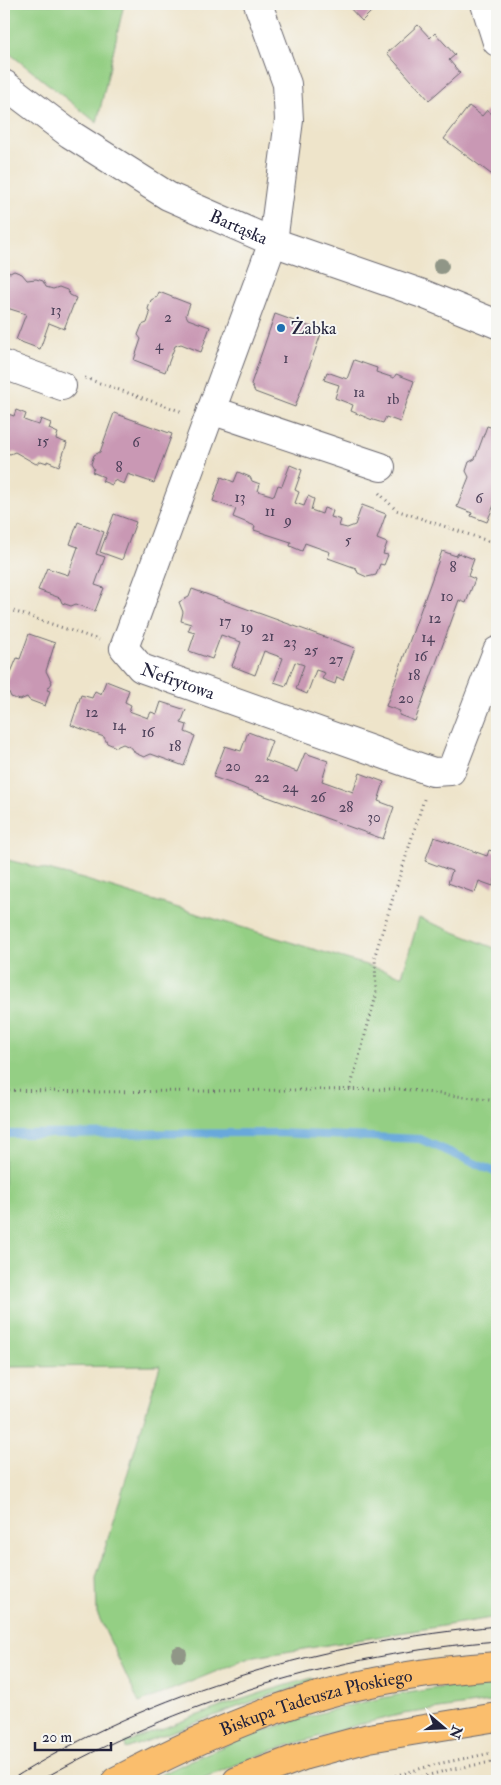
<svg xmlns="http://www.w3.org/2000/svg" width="501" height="1785" viewBox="0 0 501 1785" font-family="'IM FELL Double Pica',serif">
	<rect width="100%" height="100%" fill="#f6f6f2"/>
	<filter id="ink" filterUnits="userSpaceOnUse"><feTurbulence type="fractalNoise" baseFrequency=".02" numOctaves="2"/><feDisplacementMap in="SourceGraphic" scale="10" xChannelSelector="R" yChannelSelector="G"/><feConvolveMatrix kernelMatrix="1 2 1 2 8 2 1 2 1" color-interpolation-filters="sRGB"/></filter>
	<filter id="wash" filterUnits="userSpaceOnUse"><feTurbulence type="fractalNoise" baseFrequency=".0096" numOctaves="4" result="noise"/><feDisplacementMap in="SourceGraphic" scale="20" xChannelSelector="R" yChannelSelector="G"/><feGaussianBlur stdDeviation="1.12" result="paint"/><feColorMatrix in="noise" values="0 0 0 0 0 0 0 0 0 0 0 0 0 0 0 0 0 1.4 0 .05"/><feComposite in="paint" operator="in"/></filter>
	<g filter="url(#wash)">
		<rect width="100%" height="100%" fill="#eee4ca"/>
		<path fill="#94cf84" stroke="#5b7860" d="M4 4H124L97 123 4 49Z
			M4 859 83 879 402 976 419 918 497 949V1617L249 1658 139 1703 97 1613 96 1578 160 1366 4 1367Z
			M312 1678 313 1682 267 1696 126 1749 125 1743C187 1719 248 1695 312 1678Z
			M497 1681V1701L403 1714 361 1724 270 1751 196 1781H149C257 1724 376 1692 497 1681Z"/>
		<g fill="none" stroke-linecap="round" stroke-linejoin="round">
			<path stroke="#68a8db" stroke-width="8" d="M4 1134 278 1133 420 1139 497 1173"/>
		</g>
		<g id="blocks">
			<path fill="#c998b4" d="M346 4H389L383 9 379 4 362 21Z
				M418 25 430 38 435 33 455 55 449 60 460 73 429 100 387 53Z
				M469 106 482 116 487 110 497 118V174L495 177 444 139Z
				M4 271 10 273 14 271 22 274 27 280 36 279 43 281 46 287 53 289 59 287 67 290 70 295 76 298 64 329 49 323 40 349 16 340 26 314 7 308 4 315Z
				M159 292 190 304 186 315 188 319 210 327 201 352 181 344 175 346 165 372 134 360 141 339 138 335 142 325 147 323 150 314 148 309 151 300 157 297Z
				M275 314 322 331 295 407 255 392 251 384Z
				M354 360 377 368 376 372 394 378 396 374 414 381 400 422 386 417 383 423 370 419 351 411 353 405 335 398 339 385 324 380 327 372 347 379Z
				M16 410 26 414 24 420 32 423 39 425 41 419 51 423 49 429 58 433 56 439 67 443 59 466 47 461V463L41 461 36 464 15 452 10 454 4 452V416L5 413 14 416Z
				M114 413 172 434 154 483 128 474 124 484 114 480 112 485 102 481 104 477 92 472 94 469 91 464 94 455 100 452Z
				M487 426 497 429V506L494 505 487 522 471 516 472 513 457 507 469 477 466 471 469 462 475 459Z
				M290 465 302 470 295 490 299 492 295 503 304 506 308 496 314 499 311 510 322 514 324 508 333 511 331 517 341 520 339 526 347 528 355 525 362 505 386 514 377 539 387 543 383 554 388 555 384 565 380 564 376 575 367 577 358 573 356 568 328 558 330 552 305 543 302 551 290 546 291 542 254 530 255 526 233 517 236 509 213 501 221 477 234 482 238 472 250 477 252 481 260 484 258 491 274 496 278 485 282 486Z
				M114 514 136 522 122 560 100 552Z
				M78 522 104 532 96 554 105 557 95 585 104 588 95 611 76 604 71 606 62 603 60 598 38 590 47 568 68 575 78 547 70 544Z
				M442 551 456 556 458 553 474 559 468 576 475 579 466 603 459 600 415 721 399 715 400 711 386 706Z
				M192 589 355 648 343 680 337 677 335 684 322 679 325 673 316 670 307 694 296 689 304 665 295 662 286 686 274 682 283 658 264 651 255 675 232 666 241 642 221 635 212 659 189 651 195 633 188 631 191 624 181 621 183 612 179 602 189 597Z
				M29 634 55 643 46 671 52 683 47 690 50 691 45 706 29 700 27 697 20 700 11 697 8 690 4 689 17 658 20 659Z
				M106 681 129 690 125 702 131 705 129 711 148 718 151 712 157 714 161 702 186 710 181 723 187 725 185 732 195 736 184 766 151 754 144 757 135 753 132 748 123 744 116 747 107 743 104 737 71 725 81 695 92 698 95 691 101 694Z
				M248 732 272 741 265 760 297 772 305 753 328 761 322 781 353 792 360 773 384 782 378 801 394 807 383 839 213 777 225 746 241 751Z
				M434 837 487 856 489 850 497 853V873L493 886 479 881 475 893 448 883 452 871 425 861Z"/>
		</g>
	</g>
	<g filter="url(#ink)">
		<use href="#blocks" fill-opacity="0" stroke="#69666d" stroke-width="1"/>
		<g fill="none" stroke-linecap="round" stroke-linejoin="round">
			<g stroke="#69666d" stroke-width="30">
				<g id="minor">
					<path id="s1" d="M258 4 287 84 289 120 273 242 124 648 141 668 433 772 451 771 497 651"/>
					<path d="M485 4 497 42"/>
					<path id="s2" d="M4 84 70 134 168 196 273 242 423 294 497 324"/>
					<path d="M4 365 62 386"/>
					<path d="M211 410 381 467"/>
				</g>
			</g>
			<g stroke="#69666d" stroke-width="30">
				<g id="major">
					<path id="s3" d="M116 1781C179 1748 243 1718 311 1698 371 1680 435 1670 497 1666"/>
					<path d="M237 1781 306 1755 369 1738 497 1717"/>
				</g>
			</g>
			<path stroke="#69666d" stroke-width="3" stroke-dasharray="1 4" stroke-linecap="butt" d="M85 378 183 412
				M379 493 396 510 497 544
				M4 608 99 640
				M350 1089 376 996 375 955 425 796
				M4 1090 90 1092 401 1089 497 1101
				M376 1781 437 1764 497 1752
				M407 1781 448 1770 497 1761"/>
			<use href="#minor" stroke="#fff" stroke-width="28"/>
			<use href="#major" stroke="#fabe6d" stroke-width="28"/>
			<path stroke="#22223b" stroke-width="1" d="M9 1781C156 1688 326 1642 497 1626
				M39 1781C179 1701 336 1654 497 1641"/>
		</g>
		<g fill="#909687">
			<circle cx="441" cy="266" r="8"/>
			<circle cx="179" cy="1654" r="8"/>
		</g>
	</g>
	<circle fill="#1f6fb2" stroke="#f6f6f2" stroke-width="2" cx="281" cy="328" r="5"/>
	<g text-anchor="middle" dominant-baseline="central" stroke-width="4" stroke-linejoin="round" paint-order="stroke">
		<g font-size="15" fill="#4c4059">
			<text x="56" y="310">13</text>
			<text x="168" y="317">2</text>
			<text x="159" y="345">4</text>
			<text x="286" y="358">1</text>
			<text x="359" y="392">1a</text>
			<text x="393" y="399">1b</text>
			<text x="43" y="441">15</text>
			<text x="136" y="442">6</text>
			<text x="119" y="467">8</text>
			<text x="240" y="497">13</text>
			<text x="479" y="498">6</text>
			<text x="270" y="511">11</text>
			<text x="288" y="520">9</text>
			<text x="348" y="540">5</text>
			<text x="453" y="567">8</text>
			<text x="447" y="596">10</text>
			<text x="435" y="618">12</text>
			<text x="225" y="621">17</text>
			<text x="247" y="627">19</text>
			<text x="268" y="636">21</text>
			<text x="428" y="637">14</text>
			<text x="290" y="642">23</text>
			<text x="311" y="650">25</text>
			<text x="421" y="656">16</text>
			<text x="336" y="659">27</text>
			<text x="414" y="675">18</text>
			<text x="406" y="698">20</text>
			<text x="92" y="712">12</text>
			<text x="119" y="725">14</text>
			<text x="148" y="732">16</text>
			<text x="175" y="746">18</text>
			<text x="233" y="766">20</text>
			<text x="262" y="777">22</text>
			<text x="290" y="787">24</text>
			<text x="318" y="797">26</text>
			<text x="346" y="807">28</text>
			<text x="374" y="817">30</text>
		</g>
		<g font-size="18" fill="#22223b" stroke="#f6f6f2">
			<text stroke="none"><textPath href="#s2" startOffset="276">Bartąska</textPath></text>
			<text stroke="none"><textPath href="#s1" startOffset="742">Nefrytowa</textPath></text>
			<text stroke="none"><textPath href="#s3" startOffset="216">Biskupa Tadeusza Płoskiego</textPath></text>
		</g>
		<g font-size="18" fill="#22223b" stroke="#f6f6f2" text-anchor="start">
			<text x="291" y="328">Żabka</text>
		</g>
	</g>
	<rect width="501" height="1785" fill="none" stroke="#f6f6f2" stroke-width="20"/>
	<g transform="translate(444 1728) rotate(109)" stroke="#f6f6f2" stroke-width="4" paint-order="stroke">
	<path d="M0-4L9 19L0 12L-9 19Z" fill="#22223b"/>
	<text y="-8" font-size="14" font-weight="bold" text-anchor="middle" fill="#22223b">N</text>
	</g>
	<path d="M35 1742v8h76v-8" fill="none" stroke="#22223b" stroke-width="2.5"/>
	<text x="42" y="1742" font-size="15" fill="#22223b" stroke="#f6f6f2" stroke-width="4" paint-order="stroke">20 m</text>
</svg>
